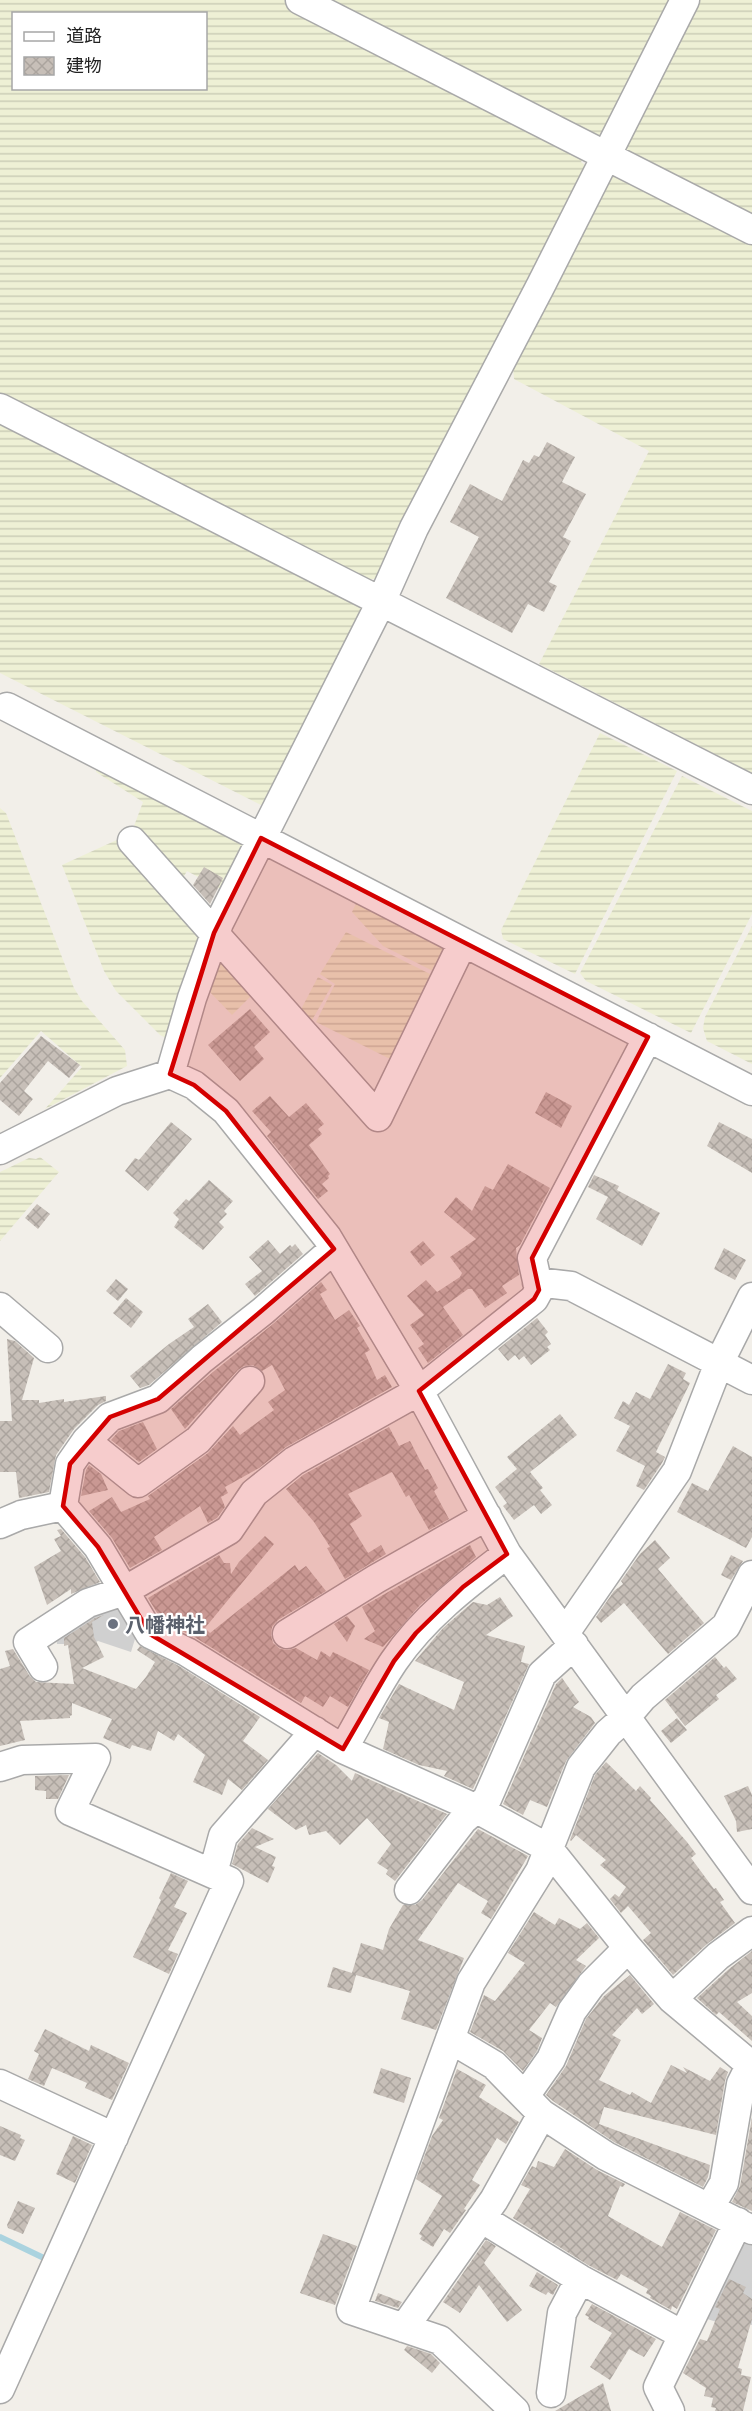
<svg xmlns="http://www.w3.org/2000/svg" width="752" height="2411" viewBox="0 0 752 2411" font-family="Quicksand,'Noto Sans JP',sans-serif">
	<defs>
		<pattern id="farmland-rules" width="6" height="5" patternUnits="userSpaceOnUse" patternTransform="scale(1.5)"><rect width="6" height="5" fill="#eef0d5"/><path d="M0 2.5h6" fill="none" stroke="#ccceb7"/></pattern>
		<pattern id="building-cross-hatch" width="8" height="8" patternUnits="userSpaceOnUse" patternTransform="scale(1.5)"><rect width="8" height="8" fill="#c7bfb8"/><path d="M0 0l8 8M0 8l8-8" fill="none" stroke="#aba49e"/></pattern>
	</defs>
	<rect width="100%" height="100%" fill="#f2efe9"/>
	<path fill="#d0d0d0" d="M121 1600 139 1626 131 1652 98 1641 71 1655 69 1644H57L55 1628Z
		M733 2238 752 2245V2325L744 2324 738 2329 698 2316Z"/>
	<path fill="url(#farmland-rules)" fill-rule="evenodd" d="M0 0H284L585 155 581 162 587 167 384 577 367 580 0 395ZM14 14H206V88H14Z
		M326 0H674L603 141Z
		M699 0H752V217L629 155 625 143Z
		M613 171 752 241V773L539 664 649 451 514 379 513 367Z
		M0 418 359 602 363 615 265 807 0 673Z
		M600 733 677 771 575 974 503 939 501 930Z
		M98 757 249 837 224 891 187 871 179 885 134 826 143 802 96 772Z
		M682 776 752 811V914L691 1033 586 981 580 973Z
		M0 808 6 813 74 988 82 1001 125 1050 127 1066 45 1109 82 1067 41 1031 0 1078Z
		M121 838 205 926 184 977 166 1038 160 1035 116 991 104 971 62 865Z
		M359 897 454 944 439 974 383 946 352 912Z
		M752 926V1064L707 1041 703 1028 705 1017Z
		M346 932 438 978 396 1062 316 1022 335 984 320 974Z
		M220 950 257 990 232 1015 206 988Z
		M318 977 332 985 311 1022 298 1015Z
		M40 1157 59 1172 0 1241V1172L29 1158 36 1159Z"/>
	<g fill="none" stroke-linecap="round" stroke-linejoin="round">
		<path stroke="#aad3df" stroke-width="6" d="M0 2237 48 2260"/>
	</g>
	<path fill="url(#building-cross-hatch)" d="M547 442 575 457 562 482 586 494 563 537 571 541 549 582 557 586 544 612 528 604 512 633 446 598 479 537 450 522 470 484 502 501 523 460 529 463 534 455 539 457Z
		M204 867 223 878 210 904 193 885Z
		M250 1009 270 1032 254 1047 264 1059 240 1081 208 1045Z
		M41 1036 80 1065 69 1078 48 1061 24 1091 33 1099 19 1116 0 1100V1083Z
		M546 1092 572 1106 561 1128 535 1113Z
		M270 1096 289 1117 306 1103 324 1124 318 1129 322 1134 309 1145 330 1174 328 1176 329 1178 322 1184 328 1191 318 1199 267 1136 271 1132 252 1111Z
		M171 1122 192 1139 148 1191 125 1171 135 1158 139 1160Z
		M719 1122 752 1139V1173L707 1146Z
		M508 1164 550 1188 520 1245 516 1248 519 1275 502 1286 507 1293 485 1308 472 1289H468L443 1307 463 1335 428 1363 418 1348 424 1344 410 1325 424 1315 407 1296 426 1280 437 1292 460 1277 462 1273 450 1257 476 1239 444 1212 456 1197 472 1211 485 1186 493 1190Z
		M594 1175 619 1186 617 1190 660 1213 642 1246 596 1219 608 1197 588 1187Z
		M209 1180 233 1201 224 1211 227 1214 219 1222 224 1227 203 1250 174 1227 179 1219 173 1213 186 1199 189 1201Z
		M37 1204 50 1214 38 1229 25 1218Z
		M268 1240 280 1254 290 1245 292 1247 295 1244 303 1254 255 1296 245 1284 262 1271 249 1257Z
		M423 1241 435 1255 421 1266 410 1252Z
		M724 1248 746 1260 735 1280 714 1269Z
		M116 1279 128 1289 118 1301 106 1291Z
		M321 1282 327 1290 320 1294 335 1320 349 1310 360 1326 357 1328 370 1350 365 1353 377 1380 385 1375 392 1387 286 1447 259 1468 225 1487 228 1493 221 1497 225 1507 217 1518 208 1523 200 1506 154 1537 162 1550 130 1568 112 1538 89 1511 112 1497 121 1512 150 1499 148 1496 208 1453 233 1426 240 1435 274 1410 268 1402 285 1390 272 1365 262 1371 253 1365 244 1366 238 1370 185 1429 171 1409 213 1372 273 1324Z
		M126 1298 143 1312 131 1328 113 1313Z
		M208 1304 222 1322 149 1385 140 1388 130 1376 169 1344 194 1327 188 1319Z
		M537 1318 548 1332 545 1335 551 1344 547 1347 550 1350 531 1365 524 1356 519 1360 515 1355 508 1361 498 1349Z
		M7 1339 15 1341 34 1358 22 1400H39V1403L64 1399V1402L106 1396V1401L98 1405 74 1429 56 1455 49 1492 19 1498 16 1472H0V1421H12Z
		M668 1364 686 1373 683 1379 690 1383 656 1452 665 1457 662 1463 644 1490 636 1486 645 1466 616 1451 630 1426 614 1418 623 1401 629 1405 636 1392 650 1399Z
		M560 1414 577 1435 530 1472 543 1488 540 1490 552 1505 541 1514 534 1505 514 1520 503 1506 507 1503 495 1487 517 1469 507 1457Z
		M143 1422 157 1449 139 1462 111 1440 119 1431Z
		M389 1427 399 1446 410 1441 425 1470 428 1469 438 1488 434 1491 449 1519 429 1530 409 1495 406 1497 392 1472 348 1494 362 1516 350 1524 368 1553 381 1545 386 1554 345 1579 327 1548 330 1547 314 1522 286 1489 303 1475Z
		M733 1446 752 1457V1537L746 1548 677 1512 692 1483 708 1491Z
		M89 1465 101 1474 108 1490 81 1496 86 1470Z
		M61 1529 85 1557 100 1582 71 1594V1589L47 1605 34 1567 61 1551 54 1539 61 1536 57 1530Z
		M265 1536 274 1544 205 1628 210 1633 295 1565 299 1571 306 1566 326 1591 278 1620 272 1627 271 1635 273 1643 280 1649 288 1650 296 1648 317 1660 321 1651 330 1657 333 1652 369 1670 348 1707 330 1696 323 1707 305 1696 301 1703 196 1638 162 1621 148 1598 219 1555 224 1563H230L231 1574 239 1562Z
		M655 1540 670 1558 658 1569 704 1623 668 1654 624 1603 601 1623 596 1617 614 1591 623 1584 621 1581 640 1554Z
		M470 1545 476 1557 420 1605 383 1647 364 1639 375 1631 362 1607Z
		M731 1555 743 1561 731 1580 721 1575Z
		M500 1597 513 1616 486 1635 525 1646 521 1662 529 1664 473 1789 444 1776 447 1771 419 1765 383 1749 389 1722 379 1718 399 1684 454 1710 464 1682 415 1661 443 1628 473 1602 487 1605Z
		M104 1615 92 1622 94 1637 104 1657 82 1668 136 1689 146 1677 155 1662 137 1650 140 1646 179 1666 260 1717 243 1741 268 1760 242 1790 228 1779 222 1795 193 1782 205 1755 178 1734 174 1741 158 1731 151 1751 132 1745 130 1749 103 1738 112 1719 72 1703V1715L70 1716V1718L20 1721 25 1740 0 1746V1669L10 1666 5 1651 13 1649 29 1675 36 1682 74 1684 68 1645 64 1646V1638L95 1618Z
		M347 1616 355 1626 347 1642 334 1624Z
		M715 1657 724 1668 726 1666 737 1679 716 1695 719 1699 685 1726 665 1700Z
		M562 1678 579 1702 573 1707 591 1717 595 1723 566 1761 547 1807 530 1800 523 1815 503 1804 556 1684Z
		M677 1718 687 1730 671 1743 661 1731Z
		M318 1753 336 1765 352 1781 355 1773 447 1814 395 1881 386 1874 388 1870 377 1863 391 1844 367 1818 340 1845 326 1831 309 1835 306 1825 296 1830 268 1809Z
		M606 1762 636 1791 640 1786 651 1798 650 1800 687 1842 696 1854 691 1858 714 1889 716 1888 724 1900 720 1902 735 1923 707 1944 673 1975 643 1940 651 1933 628 1906 621 1913 610 1899 615 1894 619 1897 626 1887 600 1865 606 1860 576 1835 571 1841 570 1840 595 1775Z
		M69 1775 58 1799H46V1791L35 1790V1776Z
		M748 1786 752 1795V1829L737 1832 736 1821 724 1796Z
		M252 1828 274 1839 255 1847 276 1857 272 1866 275 1867 268 1883 232 1864 238 1844Z
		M478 1829 528 1856 491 1919 481 1913 488 1901 458 1883 418 1940 464 1958 436 2030 401 2019 410 1991 356 1975 351 1993 327 1987 333 1967 352 1973 361 1943 383 1950 389 1929 403 1905H415L422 1900Z
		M171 1873 188 1881 174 1907 187 1913 168 1950 178 1954 169 1974 133 1957 161 1900 159 1898Z
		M534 1912 555 1925 559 1918 580 1929 587 1923 599 1938 576 1960 586 1966 556 2007 550 2003 529 2030 542 2038 537 2051 523 2071 503 2051 470 2032 484 1995 495 2001 525 1963 508 1953Z
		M752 1951V1993L737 2002 752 2016V2041L719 2012 716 2015 697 1998 729 1969Z
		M630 1975 654 2004 642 2014 637 2008 612 2035 621 2040 599 2080 630 2095 632 2092 651 2103 671 2065 687 2073 683 2067 710 2081 720 2067 728 2072 725 2081 716 2135 604 2107 599 2124 710 2165 708 2177 703 2187 614 2142 553 2101 546 2095 566 2066 586 2019 604 1996Z
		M45 2029 89 2051 91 2045 129 2063 112 2100 85 2088 87 2083 52 2068 44 2086 28 2079 39 2054 34 2051Z
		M381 2068 411 2078 404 2103 373 2093Z
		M457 2069 486 2085 479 2097 519 2122 506 2144 497 2138 472 2180 480 2185 464 2209 466 2210 450 2233 444 2229 433 2247 420 2239 422 2236 419 2234 442 2196 416 2179 432 2136 443 2120 439 2118Z
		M752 2117V2211L732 2202 740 2186Z
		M0 2126 21 2135 20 2138 25 2140 15 2161 0 2155Z
		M73 2136 92 2145 75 2183 56 2174Z
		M565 2149 597 2170 625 2184 623 2187 620 2186 608 2216 662 2247 680 2212 716 2230 677 2309 672 2306 671 2310 650 2298 651 2296 646 2293 648 2289 621 2274 617 2280 588 2265 513 2218 530 2189 521 2185 532 2166 536 2168 538 2161 554 2167Z
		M18 2201 35 2208 23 2234 8 2228 7 2225Z
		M323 2234 357 2246 335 2305 300 2293Z
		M486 2240 496 2246 484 2263 522 2310 507 2322 479 2285 460 2313 443 2302Z
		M537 2272 558 2285 553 2295 548 2292 546 2295 529 2286Z
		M729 2279 746 2287 743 2293 752 2299V2319L738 2368 742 2369 741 2375 751 2377 743 2411H715L716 2408 711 2407 713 2398 704 2396 706 2388 683 2373 700 2339 707 2341 720 2309 715 2307Z
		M378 2293 402 2302 398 2308 375 2301Z
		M592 2304 656 2339 644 2357 629 2349 610 2380 590 2367 612 2333 588 2319 589 2317 585 2315Z
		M407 2346 431 2354 440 2363 432 2373 404 2350Z
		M603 2383 611 2411H555Z"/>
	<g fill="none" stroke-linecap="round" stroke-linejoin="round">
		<g stroke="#a9a9a9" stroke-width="31">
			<path id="minor" d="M300 0 752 230
				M0 408 752 790
				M7 707 752 1091
				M132 841 378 1117 463 942
				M170 1074 192 998 219 923 381 602 414 528 541 285 685 0
				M0 1150 117 1091 170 1074 194 1085 226 1111 327 1237 419 1391 507 1554 752 1890
				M537 1282 571 1286 752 1380
				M0 1307 48 1348
				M86 1441 138 1483 198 1440 250 1381
				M63 1506 70 1464 86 1441 110 1417 158 1399 202 1359 263 1311 334 1249
				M0 1524 21 1515 63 1506 98 1547 150 1634 187 1652 343 1749 477 1809 548 1848 628 1948 672 1999 752 2066
				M565 1633 677 1471 719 1363 752 1297
				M287 1634 376 1579 487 1516
				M43 1667 28 1642 88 1603 124 1591 229 1530 254 1493 294 1461 419 1391 534 1299 539 1290 532 1258 648 1037
				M343 1749C360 1720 375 1689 394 1661 423 1618 466 1585 507 1554
				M0 1767 22 1760 96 1758 70 1811 229 1881 0 2389
				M213 1873 223 1836 315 1731
				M409 1890 463 1820 487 1799 542 1674 574 1645
				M672 1999 718 1956 752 1931
				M450 2039 494 2065 542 2114 606 2156 752 2230
				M0 2084 114 2137
				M525 2096 551 2059 572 2011 591 1985 628 1948
				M710 2207 724 2183 741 2084 752 2062
				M481 2218 580 2279 683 2335
				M404 2328 494 2200 542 2114
				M551 2393 562 2313 580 2279
				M515 2411 440 2340 351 2310 471 1982 540 1871 581 1767 608 1733 626 1717 643 1697 726 1626 752 1575
				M670 2411 658 2387 738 2222"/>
		</g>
		<use href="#minor" stroke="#fff" stroke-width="28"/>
	</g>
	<path fill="#d40000" fill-opacity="0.2" stroke="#d40000" stroke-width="4.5" stroke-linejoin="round" d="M261 838 648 1037 532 1258 539 1290 534 1299 419 1391 507 1554 463 1587 416 1633 394 1661 343 1749 150 1634 98 1547 63 1506 70 1464 110 1417 158 1399 334 1249 226 1111 194 1085 170 1074 214 933Z"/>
	<circle fill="#6b7280" stroke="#fff" stroke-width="2" cx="113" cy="1624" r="6"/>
	<g text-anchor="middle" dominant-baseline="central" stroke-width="4.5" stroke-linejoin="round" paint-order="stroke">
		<g font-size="20" font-weight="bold" fill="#5b616d" stroke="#fff" text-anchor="start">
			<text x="125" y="1624">八幡神社</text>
		</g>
	</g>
	<rect x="12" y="12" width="195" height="78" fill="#ffffff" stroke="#a7a7a7" stroke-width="1.5"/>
	<rect x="24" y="32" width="30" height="9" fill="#ffffff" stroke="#a7a7a7" stroke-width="1.5"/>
	<text x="66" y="42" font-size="18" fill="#222222">道路</text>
	<rect x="24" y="57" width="30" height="18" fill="url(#building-cross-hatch)" stroke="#a7a7a7" stroke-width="1.5"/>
	<text x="66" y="72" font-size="18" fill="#222222">建物</text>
</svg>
